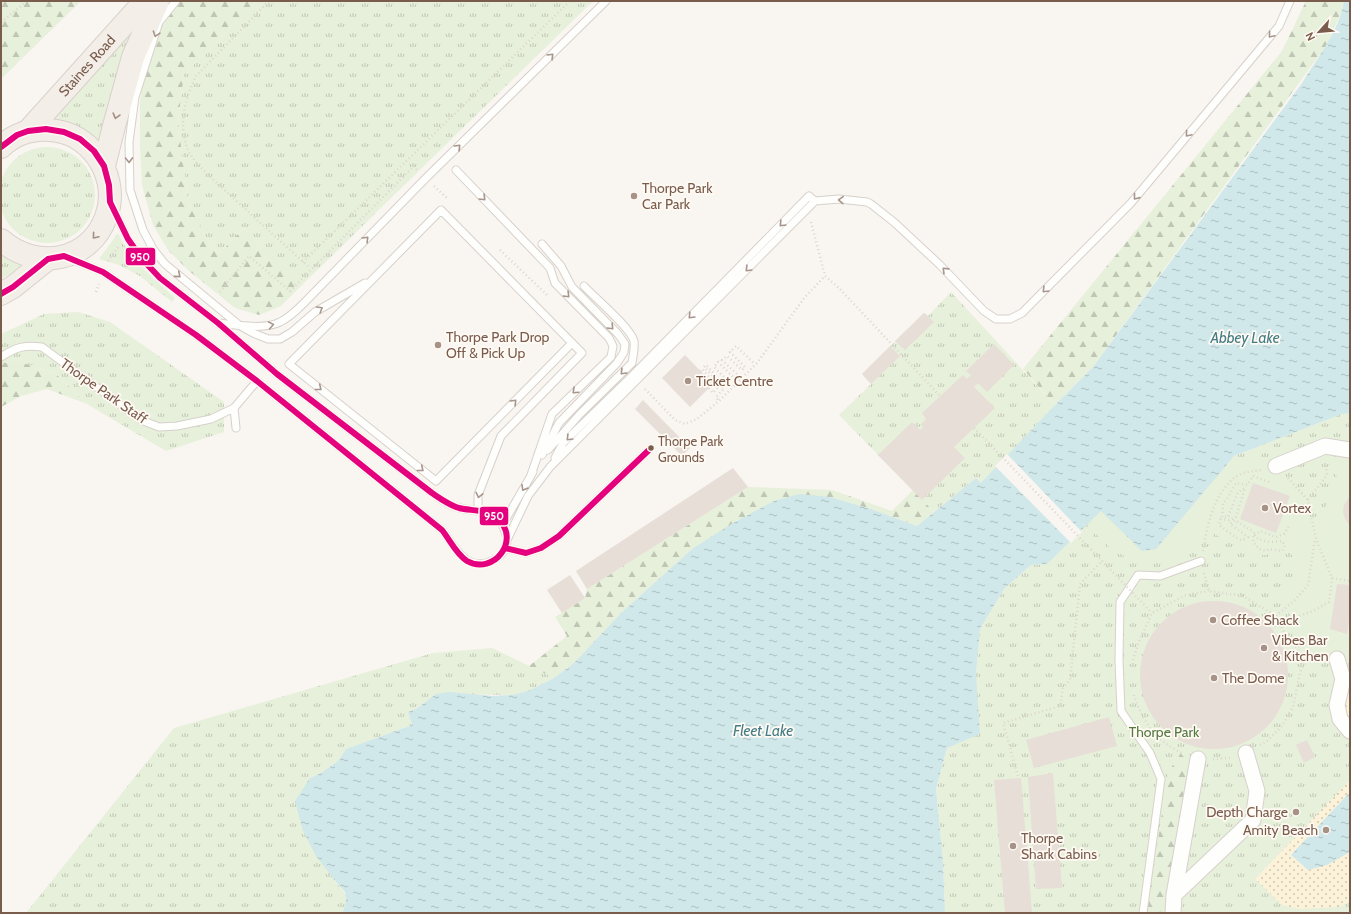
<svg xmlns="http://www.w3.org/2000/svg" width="1351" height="914" viewBox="0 0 1351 914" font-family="Cabin,sans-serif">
	<defs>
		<pattern id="grass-tufts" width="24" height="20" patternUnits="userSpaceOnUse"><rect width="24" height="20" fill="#e7f0db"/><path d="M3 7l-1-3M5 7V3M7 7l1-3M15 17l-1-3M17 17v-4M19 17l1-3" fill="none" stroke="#c0c6b4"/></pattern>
		<pattern id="forest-firs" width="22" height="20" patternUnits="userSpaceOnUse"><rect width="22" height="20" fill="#e7f0db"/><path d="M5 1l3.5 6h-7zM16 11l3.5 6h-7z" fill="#c0c6b4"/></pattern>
		<pattern id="sand-dots" width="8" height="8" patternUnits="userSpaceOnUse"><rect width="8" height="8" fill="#fbf2d9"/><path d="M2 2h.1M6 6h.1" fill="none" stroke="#d0c7b2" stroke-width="1.8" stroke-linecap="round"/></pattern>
		<pattern id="water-ripples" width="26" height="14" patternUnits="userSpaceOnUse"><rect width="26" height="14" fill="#d0e8ea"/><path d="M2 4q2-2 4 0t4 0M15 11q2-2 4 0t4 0" fill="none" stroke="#aebfc0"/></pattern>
	</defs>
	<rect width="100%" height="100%" fill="#f9f5f0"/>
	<path fill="url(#grass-tufts)" d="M257 1H593L304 283 244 228 220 253 207 239 188 202 178 121 184 74Z
		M140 17 100 145 47 121Z
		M-1 195a48 48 0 1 1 96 0a48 48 0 1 1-96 0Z
		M118 233C130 260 154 279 175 298L172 302 140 276 119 265 99 259Z
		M1 252 23 267 1 279Z
		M951 292 1055 405 1008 455 1081 530 1101 511 1234 456 1342 414 1350 413V913H945L943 862 936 789 947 748 976 674 980 629 1004 589 1031 565 1047 564 1054 556 976 478 934 512 839 415 871 384 862 374 924 313 928 316Z
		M78 312 110 322 224 402V432L166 451 87 404 55 373 14 360 1 364V334L44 314Z
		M492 648 554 678 528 691 512 695 436 694 416 709 408 712 412 725 346 749 338 761 321 773 310 778 335 882C346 893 350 898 343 913H26L174 728 433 653Z"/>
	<path fill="url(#forest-firs)" d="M1 1H81L1 79Z
		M176 1H257L184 74 178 121 188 202 207 239 220 253 244 228 304 283 281 306 259 315 235 308 188 270 168 250 153 225 142 185 140 147V100L147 60 159 22Z
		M1306 1H1344L1342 10 1328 43 1093 367 1055 405 1023 369 1282 51Z
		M14 360 55 373 87 404 47 389 21 396 1 407V364Z
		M748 487 832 490 892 511 913 490 934 512 917 526 871 509 830 497 692 549 621 613 574 663 554 678 529 666 567 636 555 617 585 598 587 589Z
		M1180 752 1190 766 1168 913H1147L1168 774Z"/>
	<path fill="url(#sand-dots)" d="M1350 693V718L1345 713 1347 696Z
		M1350 780V902L1339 907 1299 909 1282 905 1255 879Z"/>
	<path fill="#e7f0db" d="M1341 449 1350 450V652L1335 655 1310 652 1280 597 1297 578 1291 552 1256 556 1214 534 1185 555 1142 567 1108 546 1087 525 1101 511 1142 551 1156 549 1234 456 1276 466 1298 490 1306 513 1304 533H1318L1327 501 1337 486 1335 458Z"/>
	<path fill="url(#water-ripples)" d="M1344 1H1350V413L1342 414 1234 456 1156 549 1142 551 1101 511 1047 564 1031 565 1004 589 980 629 976 674 980 734 947 748 936 789 943 862 945 913H343L346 901 345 892 336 882 316 856 303 831 295 801 310 778 321 773 338 761 346 749 412 725 408 712 416 709 436 694 449 692 492 696 512 695 528 691 554 678 574 663 621 613 692 549 733 523 774 501 799 494 830 497 871 509 917 526 976 478 981 483 1055 405 1093 367 1302 83C1318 57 1339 31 1344 1Z
		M1350 792V852L1327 865 1308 870 1291 855Z"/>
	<path fill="#f9f5f0" d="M1007 454 1082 532 1071 543 995 466Z"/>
	<path fill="#e6ded7" d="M924 313 934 322 905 350 895 341Z
		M994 344 1014 365 987 392 978 383 974 387 995 408 954 447 965 458 922 500 878 455 912 422 920 430 923 427 921 424 926 419 922 413 963 375 967 379 971 375 966 371Z
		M890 346 900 356 871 384 862 374Z
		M685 355 713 384 690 407 662 378Z
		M643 400 690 448 682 456 635 409Z
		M733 468 748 487 587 589 576 571Z
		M1253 483 1290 496 1276 533 1240 519Z
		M1350 496V526L1345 519 1343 512 1344 505Z
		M570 575 585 598 562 613 547 590Z
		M1337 584 1350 585V615L1347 634 1330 629Z
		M1140 675a74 74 0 1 1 148 0a74 74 0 1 1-148 0Z
		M1109 717 1117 746 1034 768 1026 740Z
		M1307 740 1315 757 1304 763 1296 745Z
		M1053 773 1062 888 1036 889 1028 777Z
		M1021 778 1032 913H1005L994 780Z"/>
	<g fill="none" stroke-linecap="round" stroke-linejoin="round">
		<g stroke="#d7d1cb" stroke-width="9">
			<path id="lane" d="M176 1 159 22 135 97 129 142 130 190 143 230 153 249 165 264 239 325 253 333 268 339H280L292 332 315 312 365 283
				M456 170 550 268 555 283 609 338 613 346 611 357 552 414 531 475
				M71 259 103 272 196 335 257 381 442 530C450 540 457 554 468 561 483 569 507 558 507 540 507 537 505 533 505 531 503 525 501 522 497 518 484 508 467 512 453 506 445 503 438 497 432 493L277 374 218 323 160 278 142 259 128 239 114 210
				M218 323C235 325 265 330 280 322 289 318 297 310 304 303L426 178 606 1
				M1 357C16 347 24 345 42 347L141 420 159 427 177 426 211 419 234 408
				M236 428 234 408 257 381
				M548 450 580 414 632 363C633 356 635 349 634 341 631 328 595 298 584 286
				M542 455 559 423 617 363 624 352 625 344 618 334 572 287 561 266 542 244
				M555 458 563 443 632 376 809 196 815 201
				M478 511V495L501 436 582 353 441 210 289 364 436 481 572 343
				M503 524 533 472
				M507 540 528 496 550 467 815 201 839 199 867 202 871 204 895 223 940 265 984 311 996 319H1010L1022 313 1131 203 1279 26 1290 1
				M505 548 526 553 541 548 559 536 651 448
				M1143 913 1161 779 1150 753 1121 711 1119 660 1120 602 1138 575 1160 576 1201 561"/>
		</g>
		<g stroke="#d7d1cb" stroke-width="17">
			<path id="street" d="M1276 466 1325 446 1350 450
				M1337 659 1343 679 1337 705 1340 719 1350 731
				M1174 895 1253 820 1257 791 1246 753
				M1173 913 1174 895 1198 759"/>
		</g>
		<g stroke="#dad1cc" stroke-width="24">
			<g id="primary">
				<path id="s1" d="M28 131 145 1"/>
				<path d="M1 147C16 132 37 127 57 131 95 137 120 181 106 217 90 262 36 271 1 240"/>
				<path d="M104 166 114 126 133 57 158 1"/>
				<path d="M1 294 13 287 48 259"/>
			</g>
		</g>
		<path stroke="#dcd5d0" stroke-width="2.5" stroke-dasharray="1 3" stroke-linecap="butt" d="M269 1 196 76C185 99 177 128 189 152 196 165 218 184 229 194 255 218 281 242 308 266
			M1 22 21 6 25 1
			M434 186 448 199
			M811 222 825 276 839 288 940 396
			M500 250 547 295
			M108 261 119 246
			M303 262 570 1
			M96 292 99 284
			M220 292 249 256 290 291 414 166 417 170
			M700 371 702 369 714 383 717 380 704 367 706 365 726 386 729 382 714 367 718 362 734 378 737 374 722 360 727 356 742 370 745 367 730 352 736 346 755 364
			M709 388 713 393 720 385 724 389 716 397 719 401
			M645 389 675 420 685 424 697 419 719 401 757 363 805 297 825 276
			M974 428 980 434
			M1288 478 1308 500 1316 539 1332 578 1350 581
			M1269 482 1253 476 1247 485 1236 483 1227 499 1223 503 1222 517H1228L1238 492 1245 488 1236 517 1229 520 1221 519 1219 525C1222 527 1239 541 1242 540 1243 540 1247 538 1248 537L1230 524 1235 520 1254 532 1253 542 1259 549 1266 551 1269 549 1282 551 1285 546 1282 541 1269 542 1258 539 1255 535 1261 531 1276 537 1284 534 1290 524
			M1308 500 1327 475 1326 463
			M1203 551C1207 526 1214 491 1237 476 1243 472 1254 471 1261 470
			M1204 573 1209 591 1243 596 1276 616 1285 634 1305 658H1322
			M1276 616 1296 599 1308 585 1315 539
			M1292 619 1315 610 1329 602 1332 578
			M1133 660 1138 644 1152 613 1186 595 1209 591
			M1134 695C1137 708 1148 727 1157 736 1164 744 1175 749 1183 754
			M1260 745 1266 742 1282 726 1293 707 1300 673 1305 658
			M1213 759 1230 758
			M1018 776 1003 723 1060 706 1063 688 1070 680 1080 584 1101 562"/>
		<use href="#lane" stroke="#fefefd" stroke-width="7"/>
		<use href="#street" stroke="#fefefd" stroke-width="15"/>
		<use href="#primary" stroke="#f3eee8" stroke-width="22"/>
		<path stroke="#dcd5d0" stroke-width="2.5" stroke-dasharray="1 3" stroke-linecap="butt" d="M980 434 1152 613"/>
		<g stroke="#fffaf3" stroke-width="9">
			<path id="bus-1" d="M1 147 17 135 28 131 46 129 64 132 80 139 94 151 104 166 109 185 110 202 128 239 142 259 160 278 218 323 277 374 432 493C441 499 449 505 459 508 471 511 486 509 497 518 522 539 494 576 467 561 456 554 450 540 442 530L257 381 196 335 103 272 64 256 48 259 13 287 1 294
				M505 548 526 553 541 548 559 536 651 448"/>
		</g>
		<use href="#bus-1" stroke="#e5007d" stroke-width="6"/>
	</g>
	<defs><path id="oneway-chevron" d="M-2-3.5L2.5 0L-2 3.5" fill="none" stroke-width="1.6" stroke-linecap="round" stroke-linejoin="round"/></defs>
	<g stroke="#a8958b">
		<use href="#oneway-chevron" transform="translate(156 34) rotate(108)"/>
		<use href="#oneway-chevron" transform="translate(1271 35) rotate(130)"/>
		<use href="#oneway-chevron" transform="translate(551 56) rotate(-45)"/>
		<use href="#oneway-chevron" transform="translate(1188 134) rotate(130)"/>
		<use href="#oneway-chevron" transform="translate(458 147) rotate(-45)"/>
		<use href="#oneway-chevron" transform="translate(129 160) rotate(89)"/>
		<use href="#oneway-chevron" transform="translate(1136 197) rotate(129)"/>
		<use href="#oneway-chevron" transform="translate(483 198) rotate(46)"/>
		<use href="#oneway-chevron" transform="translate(841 200) rotate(-178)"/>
		<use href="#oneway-chevron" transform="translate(782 224) rotate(134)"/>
		<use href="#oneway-chevron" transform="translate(366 239) rotate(-45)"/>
		<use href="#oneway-chevron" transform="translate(748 269) rotate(135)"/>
		<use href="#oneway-chevron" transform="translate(945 270) rotate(-136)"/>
		<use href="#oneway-chevron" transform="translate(178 275) rotate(40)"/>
		<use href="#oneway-chevron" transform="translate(1045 290) rotate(135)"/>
		<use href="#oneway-chevron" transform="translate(567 295) rotate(45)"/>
		<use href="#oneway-chevron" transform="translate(320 309) rotate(-31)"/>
		<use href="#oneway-chevron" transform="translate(691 316) rotate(134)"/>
		<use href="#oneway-chevron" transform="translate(271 325) rotate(-10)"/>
		<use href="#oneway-chevron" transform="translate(611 327) rotate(46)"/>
		<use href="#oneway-chevron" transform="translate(623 372) rotate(135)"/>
		<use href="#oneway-chevron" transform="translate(319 388) rotate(39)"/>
		<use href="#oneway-chevron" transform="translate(575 391) rotate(137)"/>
		<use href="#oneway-chevron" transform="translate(514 402) rotate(-45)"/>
		<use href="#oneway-chevron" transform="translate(569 438) rotate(135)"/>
		<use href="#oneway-chevron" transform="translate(421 469) rotate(39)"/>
		<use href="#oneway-chevron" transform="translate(524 488) rotate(120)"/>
		<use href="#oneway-chevron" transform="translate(479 495) rotate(103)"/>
	</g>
	<g stroke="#a48f83">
		<use href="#oneway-chevron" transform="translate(116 116) rotate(106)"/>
		<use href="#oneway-chevron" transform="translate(95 236) rotate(130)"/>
	</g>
	<g fill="#a69286" stroke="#fffaf3" stroke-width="1.5">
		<circle cx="634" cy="196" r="4"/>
		<circle cx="438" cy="345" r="4"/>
		<circle cx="688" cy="381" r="4"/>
		<circle cx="1265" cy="508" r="4"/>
		<circle cx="1213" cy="620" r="4"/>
		<circle cx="1264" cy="648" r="4"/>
		<circle cx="1214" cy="678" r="4"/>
		<circle cx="1296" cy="812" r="4"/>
		<circle cx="1326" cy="830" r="4"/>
		<circle cx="1013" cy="846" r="4"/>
	</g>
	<circle fill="#7a5c4d" stroke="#fffaf3" stroke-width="1.5" cx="651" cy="448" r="3.5"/>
	<g text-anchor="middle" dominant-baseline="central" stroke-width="3.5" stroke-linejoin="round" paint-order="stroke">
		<g font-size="13" fill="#7a5c4d" stroke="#fffaf3" text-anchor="start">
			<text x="658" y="441">Thorpe Park<tspan x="658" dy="16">Grounds</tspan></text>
		</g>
		<g font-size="14" fill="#7a5c4d" stroke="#fffaf3">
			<text stroke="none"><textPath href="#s1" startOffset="88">Staines Road</textPath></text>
			<text transform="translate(104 391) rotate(35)">Thorpe Park Staff</text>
		</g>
		<g font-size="14" fill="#7a5c4d" stroke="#fffaf3" text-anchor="start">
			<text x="642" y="188">Thorpe Park<tspan x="642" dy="16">Car Park</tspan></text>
			<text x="446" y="337">Thorpe Park Drop<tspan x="446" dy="16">Off &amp; Pick Up</tspan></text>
			<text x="696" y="381">Ticket Centre</text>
			<text x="1273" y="508">Vortex</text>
			<text x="1221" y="620">Coffee Shack</text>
			<text x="1272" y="640">Vibes Bar<tspan x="1272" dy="16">&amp; Kitchen</tspan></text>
			<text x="1222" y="678">The Dome</text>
			<text x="1288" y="812" text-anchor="end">Depth Charge</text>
			<text x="1318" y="830" text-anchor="end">Amity Beach</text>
			<text x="1021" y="838">Thorpe<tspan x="1021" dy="16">Shark Cabins</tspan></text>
		</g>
		<g font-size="14" fill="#537a41" stroke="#fffaf3">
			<text x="1164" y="732">Thorpe Park</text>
		</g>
		<g font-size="15" font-style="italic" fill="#437c86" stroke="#fffaf3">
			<text x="1245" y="338">Abbey Lake</text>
			<text x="763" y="731">Fleet Lake</text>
		</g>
	</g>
	<g stroke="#fffaf3" stroke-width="1.5">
		<rect x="125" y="247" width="31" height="19" rx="4" fill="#e5007d"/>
		<rect x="479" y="506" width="30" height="20" rx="4" fill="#e5007d"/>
	</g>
	<g font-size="11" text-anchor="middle" font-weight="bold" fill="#fff">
		<text x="140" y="261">950</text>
		<text x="494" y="520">950</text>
	</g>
	<rect width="1351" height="914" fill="none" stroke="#7a5c4d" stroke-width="4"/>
	<g transform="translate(1319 32) rotate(243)" stroke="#fffaf3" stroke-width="3" paint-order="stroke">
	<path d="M0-3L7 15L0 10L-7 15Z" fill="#7a5c4d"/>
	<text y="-6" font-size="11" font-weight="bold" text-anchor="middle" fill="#7a5c4d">N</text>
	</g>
</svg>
